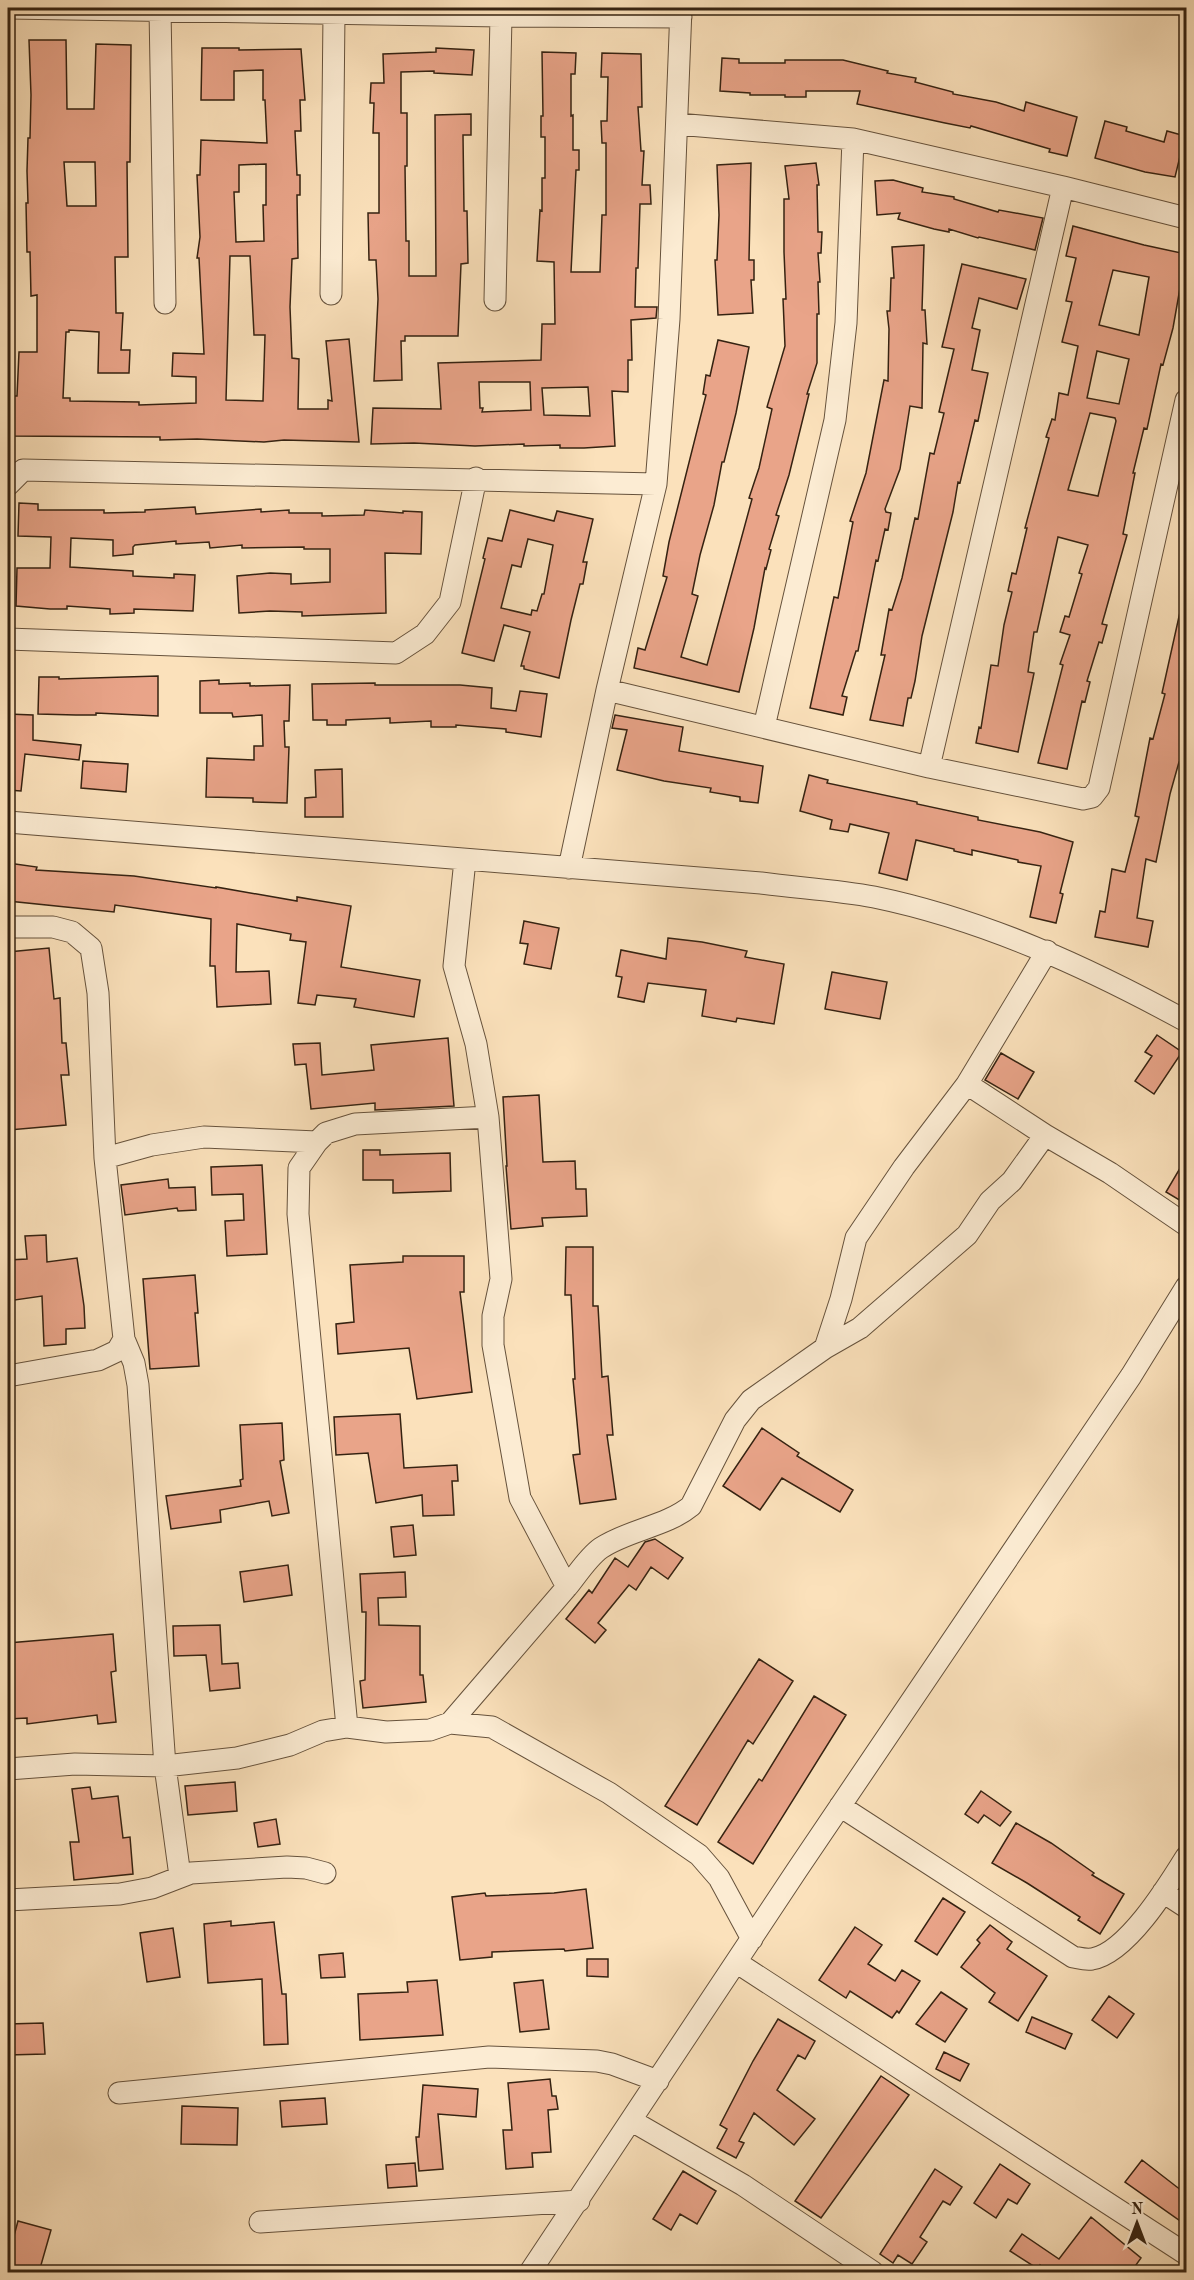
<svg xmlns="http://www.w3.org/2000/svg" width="1194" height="2280" viewBox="0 0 1194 2280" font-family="'Old Standard TT',serif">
	<rect width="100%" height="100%" fill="#fbe1bb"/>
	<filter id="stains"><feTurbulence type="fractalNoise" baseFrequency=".00333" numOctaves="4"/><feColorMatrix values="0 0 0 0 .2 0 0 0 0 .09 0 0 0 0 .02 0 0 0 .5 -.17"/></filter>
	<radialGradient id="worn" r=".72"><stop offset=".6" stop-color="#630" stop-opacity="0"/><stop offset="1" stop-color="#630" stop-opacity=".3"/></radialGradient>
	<path fill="#e9a489" stroke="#352211" stroke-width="1.5" fill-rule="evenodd" d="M29 40H66L67 109H94L96 44 131 45 130 162H127L128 257H115L116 313H123L121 350H130L129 373H98L99 332 69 330V332H66L63 398H70V401L139 402V405L196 403V377L172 376 173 353 204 354 199 258H197L200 237 197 175H200L201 140 267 143 265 100H263V70L234 71V100H201L202 48H239V50L301 49 305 100H300L301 131H295L297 175H300V195H297L298 258 292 259 290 307 292 358 299 359 298 409H328V400L332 401 326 341 349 339 359 442 284 440 264 442 197 439 160 440V437L8 436V396H17L19 352H37V295L31 296 30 252H27L26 203H28L27 171 28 138H30L31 95ZM64 162H95L96 206H67ZM266 164V205H263L264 241 236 242 234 192H239V165ZM230 256H250L254 335H265L263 401 226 400Z
		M436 48 474 50 472 75 434 73V71L401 72V113H407V166H405L406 241H409V276H436L435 115 471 114V135H463L464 211H467L468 263 461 264 458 336H405V341H401L402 380 374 381 378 299 376 260H369L368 213H379V133H373L374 103H370L371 83H384L383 54 436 52Z
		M542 52 576 53 575 74H571V116L573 115V150H579V170H576L571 272H600L602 215H606V143H602L601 121H607L608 77H601L602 53 641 54 642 107H638L641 151H644L642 185H650L651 204H640L638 268H636L635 307H657L656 318 631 320 632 360H628V392L612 391 615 446 584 448H560V445L524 446V444L475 446 414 443 371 444 373 408 441 409 438 363 541 360 542 324H555L554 262 537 261 540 210 542 211V178H545V137H541V116H543ZM479 382H530L531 410 482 412 483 408H480ZM588 387 590 416 544 415 542 388Z
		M722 58 739 59V63H785V60H843L888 71 887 73 916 78 915 82 953 92V94L996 102 1024 111 1026 102 1077 117 1067 156 1049 152 1050 149 971 126 970 128 945 123 857 104 860 91H806V97H785V95H750V93L720 91Z
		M1105 121 1127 127 1126 131 1164 142 1167 131 1185 136 1175 177 1145 172 1095 158Z
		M751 163 749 260H754V280H751L753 313 718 315 715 260H717L719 215 717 165Z
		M816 163 819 185H817L818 232H822L821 253H818L820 282H818L819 314H817V363L807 394H809L789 475 776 515 779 516 769 549 771 550 766 569 765 568 754 628 739 692 634 668 638 648 645 650 667 577 663 576 669 542 706 395 703 394 706 375 710 376 718 340 749 347 736 413 724 462H722L714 505 700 555 692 594 698 596 681 657 707 665 752 499 749 498 759 468 772 409 767 407 785 346 783 299H786L784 252V199H789L785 166Z
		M893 180 923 188 922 192 954 197V199L998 212 999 210 1043 218 1035 250 979 237 978 238 949 229V232L934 229 898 219 900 213 877 215 875 181Z
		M1073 226 1144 245 1186 254 1173 328 1163 365 1161 364 1147 429 1144 428 1133 473H1135L1123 534 1127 535 1102 624 1107 625 1102 643 1099 642 1087 681 1090 682 1085 702 1082 701 1067 769 1038 763 1063 665 1060 664 1070 635 1060 632 1065 616 1069 617 1082 574 1079 573 1088 545 1058 537 1037 632H1034L1028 672 1034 673 1018 752 976 743 979 727 981 728 991 665 998 666 1004 625 1012 592 1008 591 1012 573 1016 574 1027 528H1025L1049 438 1046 437 1052 419 1055 420 1059 393 1068 395 1078 346 1062 342 1072 302 1066 301 1076 258 1066 256ZM1113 270 1149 277 1139 335 1099 325ZM1097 351 1129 359 1119 404 1087 398ZM1090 413 1115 418 1116 421 1098 496 1068 490Z
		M924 245 922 310H925L927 344 923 343 922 408 910 406 900 469 885 509 886 512 891 513 888 530 885 529 878 561 876 560 858 651H856L842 696 847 697 843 715 810 708 834 597 838 598 853 522 850 521 866 473 884 380 888 381 889 329 887 311H890L891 278H894L892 247Z
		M962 264 1026 279 1017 309 979 298 972 328 980 330 972 370 988 373 978 421 975 420 960 483 958 482 953 512 922 636 915 681 911 698H908L903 726 870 720 885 655H881L889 609 892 610 902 578 915 518 918 519 930 453 934 454 944 413 939 412 954 349 942 347Z
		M19 503 38 504V510H104V513L145 512V510L195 507 196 514 261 509V512L289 510V513H322V516L364 515 365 510 403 513V511L422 512 421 554 385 553 386 613 302 616V612L270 611 239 613 237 576 270 573 291 574V584L330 582V549H304V547L242 548V545L210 548 209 542 176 544V541L135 545 133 547V554L113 556V540L71 538 70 567 133 571V576L174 578V574L195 575 193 611 134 609V613L110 614V609L67 606V609H50L16 606 17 568H50L51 537 18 536Z
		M510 510 554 521 557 511 593 519 583 562H587L583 584H580L571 620 559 678 524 669V666H521L530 632 504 625 494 661 462 653 485 559 483 558 488 538 502 541ZM528 539 553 545 544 594H542L537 611 532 610 531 615 501 608 512 565 521 567Z
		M1180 612H1186V763L1179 762 1170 794 1156 862 1146 859 1137 918 1153 921 1148 947 1095 937 1100 911 1105 912 1112 869 1125 872 1139 817 1135 816 1150 738 1153 739 1165 694 1162 693Z
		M158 676V716L96 713V715H76L38 714 39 677H59V679Z
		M219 680V684L250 683V686L290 685 289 721H284L285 747H289L287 803 253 802V798L206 797 207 758 254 760V746H263L262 715 233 717 232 713H200V681Z
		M375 683V685H460L492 688 491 708 516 711 520 691 547 694 541 737 506 732V729L456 725V727H431V721L390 723V718L346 720V725H327V720H313L312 684Z
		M8 714 33 715V740L81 745 79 760 25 754 21 791 8 790Z
		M615 715 683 727 679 751 763 766 758 803 740 801V797L710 792 711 788 664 781 617 770 627 730 612 728Z
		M83 761 128 764 126 792 81 788Z
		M342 769 343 817H305V798L316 797 315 770Z
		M809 775 828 780 827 783 917 802V804L978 817V820L1040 832 1073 842 1060 893 1063 894 1056 923 1030 917 1041 866 1018 862V860L972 850V855L954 851V849L916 840 907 880 879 873 889 833 850 824 848 832 830 829 832 820 800 811Z
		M8 863 37 867 36 870 134 876 216 888V887L297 901V897L351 906 341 967 420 980 414 1017 354 1007 356 999 317 995 315 1005 298 1003 306 942 290 940 291 934 237 924 236 972 269 971 271 1004 217 1007 215 966H210L211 919 115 905 114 912 8 901Z
		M524 921 559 928 551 969 524 964 528 944 520 943Z
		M668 938 702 942 747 951 745 957 784 964 774 1024 737 1018 736 1022 702 1016 706 990 648 983 644 1002 618 997 622 977 616 976 621 950 666 959Z
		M49 948 54 999 60 998 62 1043H66L69 1075H61L66 1125 9 1130 8 1101 12 1100 8 1048V952Z
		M832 972 887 982 880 1019 825 1009Z
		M1157 1035 1182 1052 1154 1094 1135 1081 1152 1056 1145 1052Z
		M448 1038 454 1106 375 1110V1103L311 1109 306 1064 295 1065 293 1044 320 1043 322 1075 374 1070 371 1045Z
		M1001 1053 1034 1072 1018 1099 985 1080Z
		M539 1095 543 1162 575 1161 576 1189H586L587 1216 542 1218 543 1226 511 1229 506 1166H507L503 1097Z
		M363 1150H380V1155L450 1153 451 1191 393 1193V1180H363Z
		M1186 1158V1204L1166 1192Z
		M262 1165 267 1254 227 1256 225 1221 244 1220 243 1194 212 1195 211 1167Z
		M168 1179 169 1188 195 1187 196 1210 178 1211 177 1208 125 1215 121 1185Z
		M46 1235 47 1262 77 1258 84 1306 85 1328 66 1329V1344L44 1346 42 1296 8 1301V1260L27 1259 25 1236Z
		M566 1247H593V1306H598L602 1377 608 1376 613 1435H607L616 1499 580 1504 573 1455 580 1454 573 1379H575L571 1295H565Z
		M403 1256H464V1292H460L472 1392 417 1399 409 1348 338 1354 336 1324 354 1322 350 1265 403 1262Z
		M195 1275 198 1313H195L199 1366 150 1369 143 1279Z
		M400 1414 404 1468 457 1465 458 1481H452L454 1515 423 1516 422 1495 376 1503 368 1453 336 1455 334 1417Z
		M282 1423 284 1460 280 1461 289 1513 272 1516 269 1501 220 1510 221 1522 171 1529 166 1496 241 1486 240 1480 243 1479 240 1425Z
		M762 1428 799 1453 797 1456 853 1490 840 1512 782 1478 760 1510 723 1486Z
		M413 1525 416 1555 394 1557 391 1527Z
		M655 1539 683 1558 668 1579 651 1567 636 1590 629 1585 598 1623 606 1630 595 1643 566 1619 589 1590 592 1593 615 1558 628 1567 645 1542Z
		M288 1565 292 1595 244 1602 240 1572Z
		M405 1572 406 1597 378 1598 379 1625 420 1626V1675H423L426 1702 363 1708 360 1681 365 1680 366 1612H362L360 1574Z
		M220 1625 222 1664 238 1663 240 1688 210 1691 206 1655 174 1656 173 1626Z
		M113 1634 116 1671 111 1672 116 1722 98 1724 97 1715 27 1724V1718L8 1719V1643Z
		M759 1659 793 1681 753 1744 748 1740 697 1825 665 1806Z
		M814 1696 846 1715 753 1864 718 1842 759 1779 762 1781Z
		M235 1782 237 1811 188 1815 185 1786Z
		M90 1787 92 1799 118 1796 123 1838 130 1837 133 1874 74 1880 70 1842H79L72 1789Z
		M981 1791 1011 1812 1000 1826 984 1815 978 1823 965 1814Z
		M276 1819 280 1844 258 1847 254 1823Z
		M1016 1823 1051 1843 1094 1873 1092 1875 1124 1894 1100 1934 1078 1920 1080 1917 1027 1883 992 1863Z
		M586 1889 593 1948 565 1951 564 1949 492 1952V1957L460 1960 452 1897 485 1893 486 1896 554 1893Z
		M943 1898 965 1912 937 1955 915 1941Z
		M231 1921V1926L274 1922 282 1994H286L288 2044 264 2045 262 1979 208 1983 204 1924Z
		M990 1925 1012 1942 1007 1949 1047 1976 1018 2021 989 2002 995 1993 961 1967 980 1943 977 1940Z
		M855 1927 882 1945 868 1964 895 1981 902 1970 920 1981 899 2013 897 2011 892 2018 850 1991 846 1998 819 1980Z
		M173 1928 180 1977 147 1982 140 1933Z
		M343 1953 345 1977 321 1978 319 1955Z
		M587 1959H608V1977L587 1976Z
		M437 1980 443 2035 360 2040 358 1994 408 1992 407 1982Z
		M543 1980 549 2029 520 2032 514 1983Z
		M941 1992 967 2009 945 2042 916 2024Z
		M1109 1996 1134 2014 1117 2038 1092 2020Z
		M1032 2017 1072 2034 1065 2049 1026 2032Z
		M778 2019 815 2041 805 2059 798 2055 777 2090 815 2119 794 2145 754 2113 739 2141 744 2143 736 2158 717 2148 727 2129 720 2125 753 2061Z
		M43 2023 45 2054 8 2055V2024Z
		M944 2052 969 2064 960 2081 936 2069Z
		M881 2076 909 2095 821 2218 795 2201Z
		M550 2079 552 2096H556L558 2109 548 2110 551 2152 532 2153 533 2167 506 2169 503 2130H512L508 2083Z
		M423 2085 478 2089 476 2117 438 2114 443 2169 419 2171 416 2137H419Z
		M325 2098 327 2124 282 2127 280 2101Z
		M182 2106 238 2108 237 2145 181 2144Z
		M1142 2160 1186 2194V2225L1125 2182Z
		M415 2163 417 2186 388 2188 386 2165Z
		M1000 2164 1030 2184 1017 2204 1008 2199 996 2218 974 2203Z
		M935 2169 962 2187 950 2205 943 2201 920 2237 927 2242 912 2264 898 2255 893 2263 880 2254Z
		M683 2171 716 2191 697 2224 680 2214 671 2230 653 2219Z
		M1091 2217 1141 2258 1131 2272H1048L1040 2265 1038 2269 1010 2251 1022 2234 1059 2259Z
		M18 2221 51 2230 39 2272H8V2258Z"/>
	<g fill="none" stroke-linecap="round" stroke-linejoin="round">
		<g stroke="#66523c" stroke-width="23">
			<path id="minor" d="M8 8 501 16 681 17
				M160 9 165 303
				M677 124 853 139 1063 187 1186 218
				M331 294 334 14
				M495 300 501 16
				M8 485 23 470 656 484
				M8 639 396 653 425 634 450 602 476 478
				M607 690 929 767 1083 799 1092 797 1099 788 1186 400
				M764 727 835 420 846 323 853 139
				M929 767 1063 187
				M8 822 761 883C798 888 837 890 874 897 985 920 1087 967 1186 1021
				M569 868 607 690 656 484 669 319 681 8
				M8 927H53L72 932 91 948 98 993 105 1158 124 1339 117 1351 98 1360 8 1376
				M967 1084 1047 951
				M105 1158 152 1145 204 1137 317 1142
				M124 1339 134 1363 138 1385 165 1766 180 1876
				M825 1348 841 1299 856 1238 904 1167 967 1084 1045 1135
				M567 1587C577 1575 588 1557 601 1548 628 1530 667 1526 691 1506L735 1420 751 1400 825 1348 860 1328 967 1235 990 1201 1012 1181 1045 1135 1110 1173 1186 1225
				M450 1723 567 1587 520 1498 493 1345V1316L501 1279 488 1117 476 1044 454 966 465 860
				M347 1727 298 1214 299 1168 317 1142 326 1133 355 1124 488 1117
				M8 1769 75 1764 165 1766 237 1758 290 1745 323 1731 347 1727 386 1732 430 1730 450 1723 492 1727 609 1793 699 1855 719 1878 752 1939
				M840 1806 1073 1957C1079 1958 1085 1960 1092 1959 1127 1953 1168 1886 1186 1857
				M1163 1892 1186 1907
				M8 1900 120 1894 152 1888 191 1873 287 1867 306 1868 325 1873
				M736 1962 1186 2254
				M119 2093 489 2057 597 2061 612 2064 658 2081
				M632 2121 743 2185 873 2272
				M260 2222 579 2201
				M530 2272 797 1870 1131 1376 1186 1287"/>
		</g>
		<use href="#minor" stroke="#fcecd3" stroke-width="21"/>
	</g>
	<rect width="1194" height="2280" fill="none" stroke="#fbe1bb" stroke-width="30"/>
	<rect x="9" y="9" width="1176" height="2262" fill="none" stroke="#352211" stroke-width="3"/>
	<rect x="15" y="15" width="1164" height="2250" fill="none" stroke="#352211" stroke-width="1.5"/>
	<g transform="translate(1137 2223)" stroke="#fcecd3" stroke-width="4.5" paint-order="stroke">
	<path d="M0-4.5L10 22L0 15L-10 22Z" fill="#352211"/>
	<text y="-9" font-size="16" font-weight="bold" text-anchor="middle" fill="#352211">N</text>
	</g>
	<rect width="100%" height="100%" filter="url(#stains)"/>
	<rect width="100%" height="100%" fill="url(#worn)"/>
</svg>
